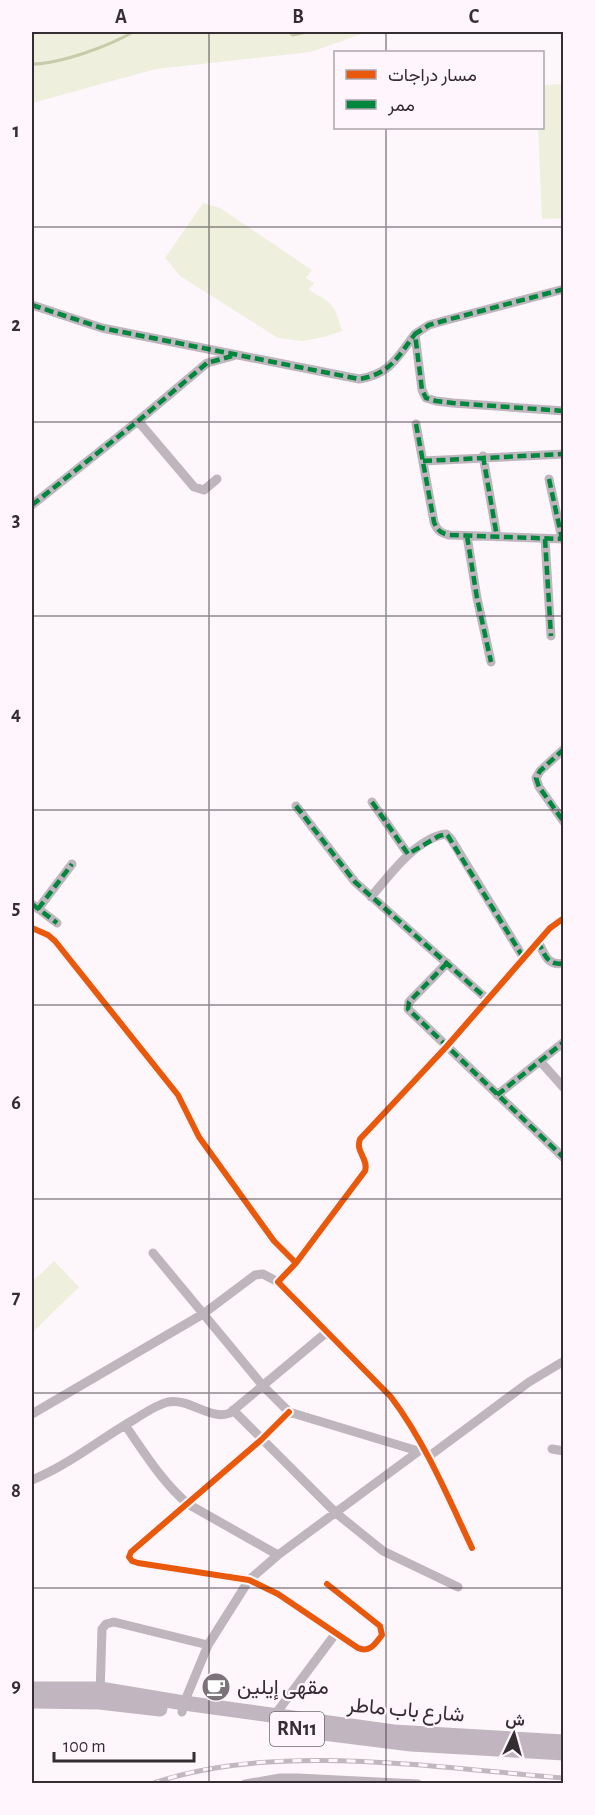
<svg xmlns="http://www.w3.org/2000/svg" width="595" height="1815" viewBox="0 0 595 1815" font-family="'Alegreya Sans',Vazirmatn,sans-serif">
	<rect width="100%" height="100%" fill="#fdf7fc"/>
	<path fill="#eeefdc" d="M32 32H367L311 52 156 69 32 103Z
		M563 84V218L542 219 538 128H542L543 85Z
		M203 203 220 208 312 270 306 278 314 283 309 290C333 304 334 303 342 331L324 337 303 341 278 338 180 276 165 258Z
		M54 1261 79 1287 32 1333V1282Z"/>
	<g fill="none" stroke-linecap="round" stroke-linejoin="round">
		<path stroke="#c6cbaa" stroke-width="3" d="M289 32 293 35 307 32
			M32 64C60 64 109 46 133 32"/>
		<path stroke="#beb5bd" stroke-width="9" d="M564 289 443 321 429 325 415 334 422 390 426 398 436 401 453 403 564 411
			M32 305 102 328 359 379C390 374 397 358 415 334
			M138 421 194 487 204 490 217 479
			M416 424 434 522C437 530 440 533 449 535L564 539
			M483 456 497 537
			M423 461 564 454
			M549 479 562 539
			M32 505 138 421 207 363 233 356
			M467 536 477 598 491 662
			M545 539 551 636
			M564 749 540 771 536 778 539 787 564 822
			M372 802 408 854
			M296 806 355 882 487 999
			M371 897C389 876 416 838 446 834L451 839 523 957
			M32 904 57 923
			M38 909 72 864
			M32 928 48 935 55 941 178 1095 199 1137 274 1241 296 1263
			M538 941C544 953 547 967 564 963
			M447 963 409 1002 408 1009 564 1158
			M540 1061 564 1088
			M497 1095 564 1042
			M153 1253 263 1386 289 1412 418 1451
			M233 1410 336 1513 383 1551 458 1587
			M289 1412 261 1440 131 1552 129 1557 132 1561 138 1563 249 1580 278 1594 358 1648C370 1653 375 1644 382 1635L380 1626 327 1584
			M32 1414 203 1314 255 1275 263 1274 278 1282
			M125 1425C144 1452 162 1482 188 1504L278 1555
			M552 1449 564 1451
			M428 1457 529 1382 564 1361
			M32 1480C69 1465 100 1439 135 1419 145 1413 156 1405 168 1402 189 1398 212 1421 230 1413L327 1332
			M472 1548C448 1497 425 1442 391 1397L278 1282 296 1263 365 1171C369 1159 355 1152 360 1139L447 1046 550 928 564 918
			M100 1694 102 1629 106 1624 114 1622 208 1645
			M182 1712 184 1703 208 1645 249 1580 278 1555 423 1448
			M274 1716 336 1633
			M245 1784 280 1778H298L418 1784"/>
		<path stroke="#c1b6c0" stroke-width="15" d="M32 1689H100L184 1703 394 1732 564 1742
			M32 1701 99 1702 160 1709
			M323 1733 411 1744 564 1753"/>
		<g stroke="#c1b8bf" stroke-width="5">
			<path id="rail" d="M151 1784C271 1741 438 1768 564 1778"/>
		</g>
		<use href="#rail" stroke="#fff5fd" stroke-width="3" stroke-dasharray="9" stroke-linecap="butt"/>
		<path stroke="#00873e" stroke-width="4.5" stroke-dasharray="9 4.5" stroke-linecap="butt" d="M564 289 443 321 429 325 415 334 422 390 426 398 436 401 453 403 564 411
			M32 305 102 328 359 379C390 374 397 358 415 334
			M416 424 434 522C437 530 440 533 449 535L564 539
			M483 456 497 537
			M423 461 564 454
			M549 479 562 539
			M32 505 138 421 207 363 232 356
			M467 536 477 598 491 662
			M545 539 551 636
			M564 749 540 771 536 778 539 787 564 822
			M372 802 408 854 439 836 446 834 448 836 523 957
			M296 806 355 882 487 999
			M32 904 57 923
			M38 909 72 864
			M538 941C544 953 547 967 564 963
			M447 963 409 1002 408 1009 564 1158
			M497 1095 564 1042"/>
		<g stroke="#fff5fd" stroke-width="10">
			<path id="cycleway" d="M32 928 48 935 55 941 178 1095 199 1137 274 1241 296 1263
				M289 1412 261 1440 131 1552 129 1557 132 1561 138 1563 249 1580 278 1594 358 1648C370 1653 375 1644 382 1635L380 1626 327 1584
				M472 1548C448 1497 425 1442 391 1397L278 1282 296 1263 365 1171C369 1159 355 1152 360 1139L447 1046 550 928 564 918"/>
		</g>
		<use href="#cycleway" stroke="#e8590c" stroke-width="6"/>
	</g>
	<path fill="none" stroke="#342e33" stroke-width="1.5" stroke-opacity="0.55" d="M209 32V1784M386 32V52M386 128V1784M32 227H564M32 422H564M32 616H564M32 810H564M32 1005H564M32 1199H564M32 1393H564M32 1588H564"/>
	<defs>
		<g id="cafe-disc" transform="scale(1.5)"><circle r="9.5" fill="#7a7479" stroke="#fff5fd"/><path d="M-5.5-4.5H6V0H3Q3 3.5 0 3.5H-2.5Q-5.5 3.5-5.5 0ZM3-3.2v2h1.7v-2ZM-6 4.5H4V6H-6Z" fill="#fff"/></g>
	</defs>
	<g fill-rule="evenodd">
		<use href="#cafe-disc" x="216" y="1687"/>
	</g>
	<g text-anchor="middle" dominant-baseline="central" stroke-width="4.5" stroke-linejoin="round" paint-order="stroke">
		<rect fill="#fff5fd" stroke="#716a70" stroke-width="1.5" x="270" y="1712" width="54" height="34" rx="4.5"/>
		<g font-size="20" font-weight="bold" fill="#342e33">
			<text x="297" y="1729">RN11</text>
		</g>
		<g font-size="21" fill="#342e33" stroke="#fff5fd" text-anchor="start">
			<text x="237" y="1687">مقهى إيلين</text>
		</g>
		<g font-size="21" fill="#342e33" stroke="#fff5fd">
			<text transform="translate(406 1710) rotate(5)">شارع باب ماطر</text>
		</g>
	</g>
	<rect width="595" height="1815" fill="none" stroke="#fff5fd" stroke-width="66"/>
	<rect x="334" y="51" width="210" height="78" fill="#fff5fd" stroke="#aea5ac" stroke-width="1.5"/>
	<rect x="346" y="70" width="30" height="9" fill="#e8590c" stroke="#aea5ac" stroke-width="1.5"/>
	<text x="388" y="81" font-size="18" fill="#342e33">مسار دراجات</text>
	<rect x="346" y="100" width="30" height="9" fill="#00873e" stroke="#aea5ac" stroke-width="1.5"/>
	<text x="388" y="111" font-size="18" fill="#342e33">ممر</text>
	<g transform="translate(514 1734) rotate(5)" stroke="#fff5fd" stroke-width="4.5" paint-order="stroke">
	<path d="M0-4.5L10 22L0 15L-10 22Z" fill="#342e33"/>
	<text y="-9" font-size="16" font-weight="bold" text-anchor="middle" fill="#342e33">ش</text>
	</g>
	<path d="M54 1752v9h140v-9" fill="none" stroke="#342e33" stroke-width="3"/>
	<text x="63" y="1752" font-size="18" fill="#342e33" stroke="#fff5fd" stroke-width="4.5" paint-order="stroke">100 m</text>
	<rect x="33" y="33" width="529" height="1749" fill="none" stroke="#342e33" stroke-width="2"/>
	<g font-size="20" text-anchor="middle" font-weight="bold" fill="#342e33">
		<text x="121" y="23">A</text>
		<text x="298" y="23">B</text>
		<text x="474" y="23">C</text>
		<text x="16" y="137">1</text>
		<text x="16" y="331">2</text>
		<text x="16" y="526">3</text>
		<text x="16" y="720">4</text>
		<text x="16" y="914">5</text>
		<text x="16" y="1109">6</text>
		<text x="16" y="1303">7</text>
		<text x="16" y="1497">8</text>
		<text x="16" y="1692">9</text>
	</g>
</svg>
